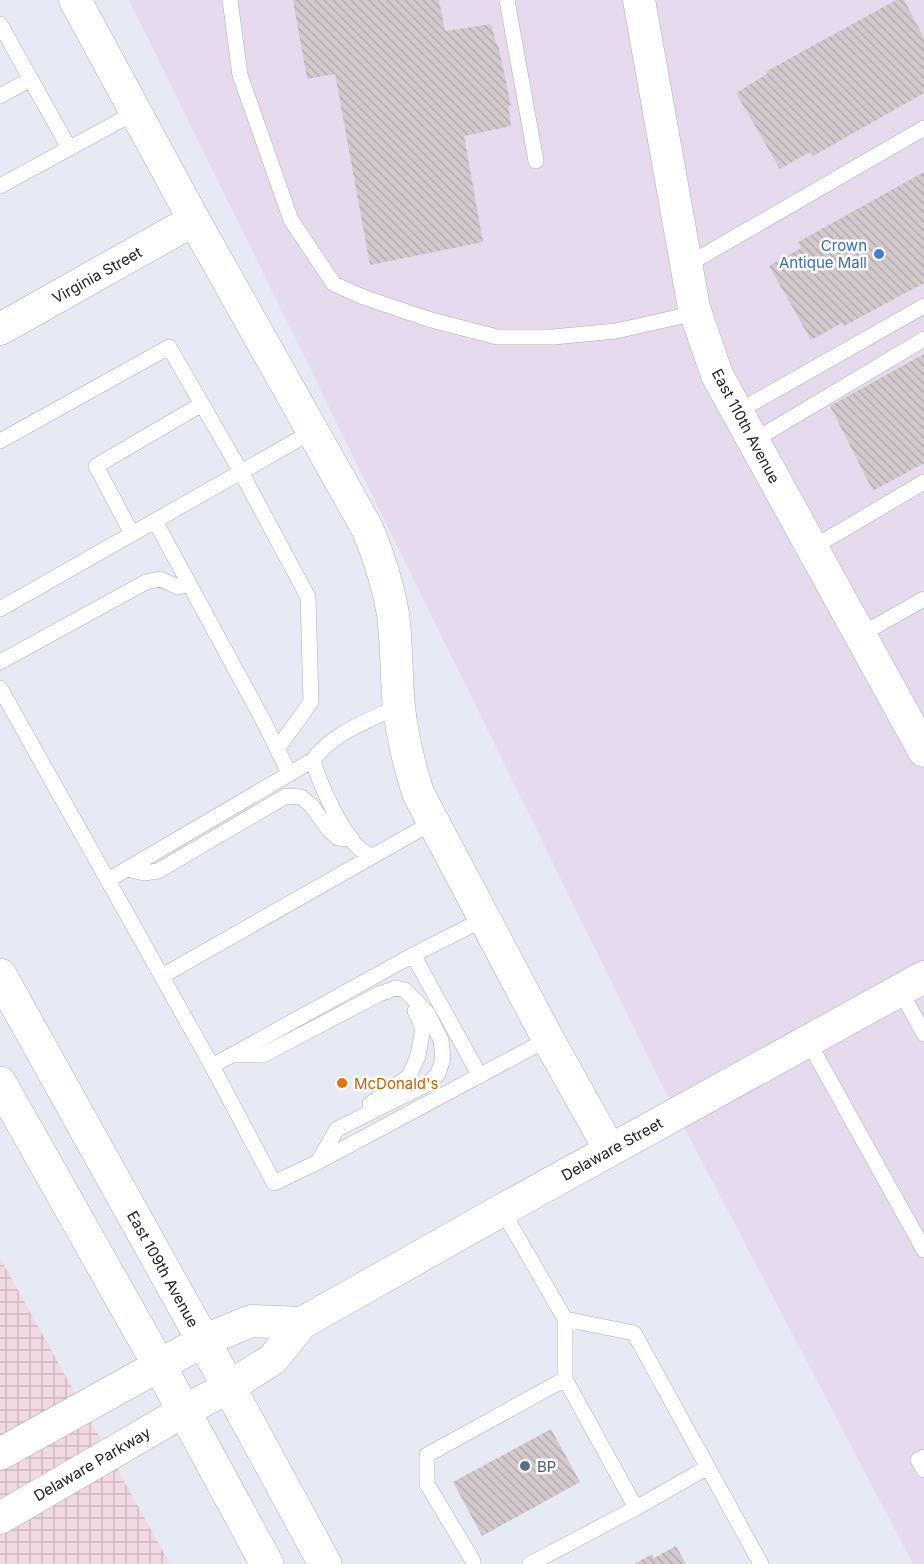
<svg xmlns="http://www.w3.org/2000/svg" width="924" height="1564" viewBox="0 0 924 1564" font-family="Inter,sans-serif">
	<defs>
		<pattern id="industrial-grid" width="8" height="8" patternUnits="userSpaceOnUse" patternTransform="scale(1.5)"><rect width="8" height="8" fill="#f1d8e3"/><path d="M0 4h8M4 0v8" fill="none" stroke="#ceb9c3"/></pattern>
		<pattern id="building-back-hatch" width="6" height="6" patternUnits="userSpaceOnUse" patternTransform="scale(1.5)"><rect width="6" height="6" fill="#d3c8cd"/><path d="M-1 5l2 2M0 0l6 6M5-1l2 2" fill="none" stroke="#b5acb0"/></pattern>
	</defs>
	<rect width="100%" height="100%" fill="#e6eaf4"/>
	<path fill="#e8daee" d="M129 0H924V1564H913L664 1089Z"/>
	<path fill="url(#industrial-grid)" d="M0 1258 170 1564H0Z"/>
	<path fill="url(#building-back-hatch)" d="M293 0H439L445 31 491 24 496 43 498 44 511 106 508 105 511 126 464 136 483 242 370 265 335 74 307 79Z
		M896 0H904L924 38V93L813 156 810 152 780 169 736 93 767 74V71Z
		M924 172V283L844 326 842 323 811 340 769 266 801 248 798 242Z
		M924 354V463L873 491 830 406Z
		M551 1429 580 1482 482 1536 453 1482Z
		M676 1546 686 1564H634L652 1554 654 1558Z"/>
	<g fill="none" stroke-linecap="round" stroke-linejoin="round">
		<g stroke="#abaeb8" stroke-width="16">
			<path id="service" d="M230 0 240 75 291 220 334 284 363 297 428 319 497 337H553L616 331 696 313
				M507 0 536 161
				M0 24 69 148
				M0 96 31 79
				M0 186 136 112
				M687 265 924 128
				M737 412 924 306
				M0 441 169 347 241 472 308 597 311 702 277 749
				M753 441 924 339
				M155 521 264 722 289 773
				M132 534 96 466 202 404
				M812 548 924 482
				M0 609 313 431
				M860 635 924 599
				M0 662 146 582 160 579 178 587 189 584
				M0 688 212 1066 274 1183 318 1162 548 1039
				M313 760C319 783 344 839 364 852 367 854 370 855 373 856
				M127 869 144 873 158 871 286 796 301 797 311 805 329 830 338 838 352 839
				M108 880 313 760C332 733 370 720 399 706
				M413 955 480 1076
				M162 976 433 822
				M900 990 924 1034
				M808 1041 924 1250
				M232 1055H263L379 994 396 988 405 990 428 1014 441 1040 443 1058 438 1074 427 1084 337 1129 318 1162
				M212 1066 413 955 484 919
				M370 1104 409 1076 418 1056 423 1028 415 1011
				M565 1319 634 1333 761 1564
				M565 1379 636 1508
				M924 1457 918 1460 924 1470
				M473 1564V1561L427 1484V1455L565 1379V1319L502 1210
				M530 1564 636 1508 708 1467"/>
		</g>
		<g stroke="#abaeb8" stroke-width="33">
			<path id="minor" d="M75 0 194 220 368 530C379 557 388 585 393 614 397 645 396 676 399 707 402 736 409 764 418 793L548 1039 610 1150
				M639 0 694 308 717 375 924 751
				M0 329 194 220
				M0 1454 203 1341 251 1321 302 1323
				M0 1518 184 1411 229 1387 273 1359 302 1323 502 1210 924 977"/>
		</g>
		<g stroke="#abaeb8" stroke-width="34">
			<path id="secondary" d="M0 975 229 1387 325 1564
				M0 1083 159 1365 267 1564"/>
		</g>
		<use href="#service" stroke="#fff" stroke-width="15"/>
		<use href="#minor" stroke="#fff" stroke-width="32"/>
		<use href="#secondary" stroke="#fff" stroke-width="33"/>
	</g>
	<circle fill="#3f7fe0" stroke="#fff" stroke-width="2" cx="879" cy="254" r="6"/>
	<circle fill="#e8710a" stroke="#fff" stroke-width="2" cx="342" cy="1083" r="6"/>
	<circle fill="#5c6f8a" stroke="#fff" stroke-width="2" cx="525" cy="1466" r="6"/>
	<g text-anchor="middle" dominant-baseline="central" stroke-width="5" stroke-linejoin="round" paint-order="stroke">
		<g font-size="15" fill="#366cbe" stroke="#fff" text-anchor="end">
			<text x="867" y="245">Crown<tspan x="867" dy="17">Antique Mall</tspan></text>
		</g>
		<g font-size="15" fill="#202125" stroke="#fff">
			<text transform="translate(97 275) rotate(-29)">Virginia Street</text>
			<text transform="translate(746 426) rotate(62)">East 110th Avenue</text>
			<text transform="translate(612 1149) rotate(-29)">Delaware Street</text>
			<text transform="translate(163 1269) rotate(61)">East 109th Avenue</text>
			<text transform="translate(92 1464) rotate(-30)">Delaware Parkway</text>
		</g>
		<g font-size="15" fill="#c56008" stroke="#fff" text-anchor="start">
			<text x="354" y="1083">McDonald's</text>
		</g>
		<g font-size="15" fill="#4e5e75" stroke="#fff" text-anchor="start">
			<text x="537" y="1466">BP</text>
		</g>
	</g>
</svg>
